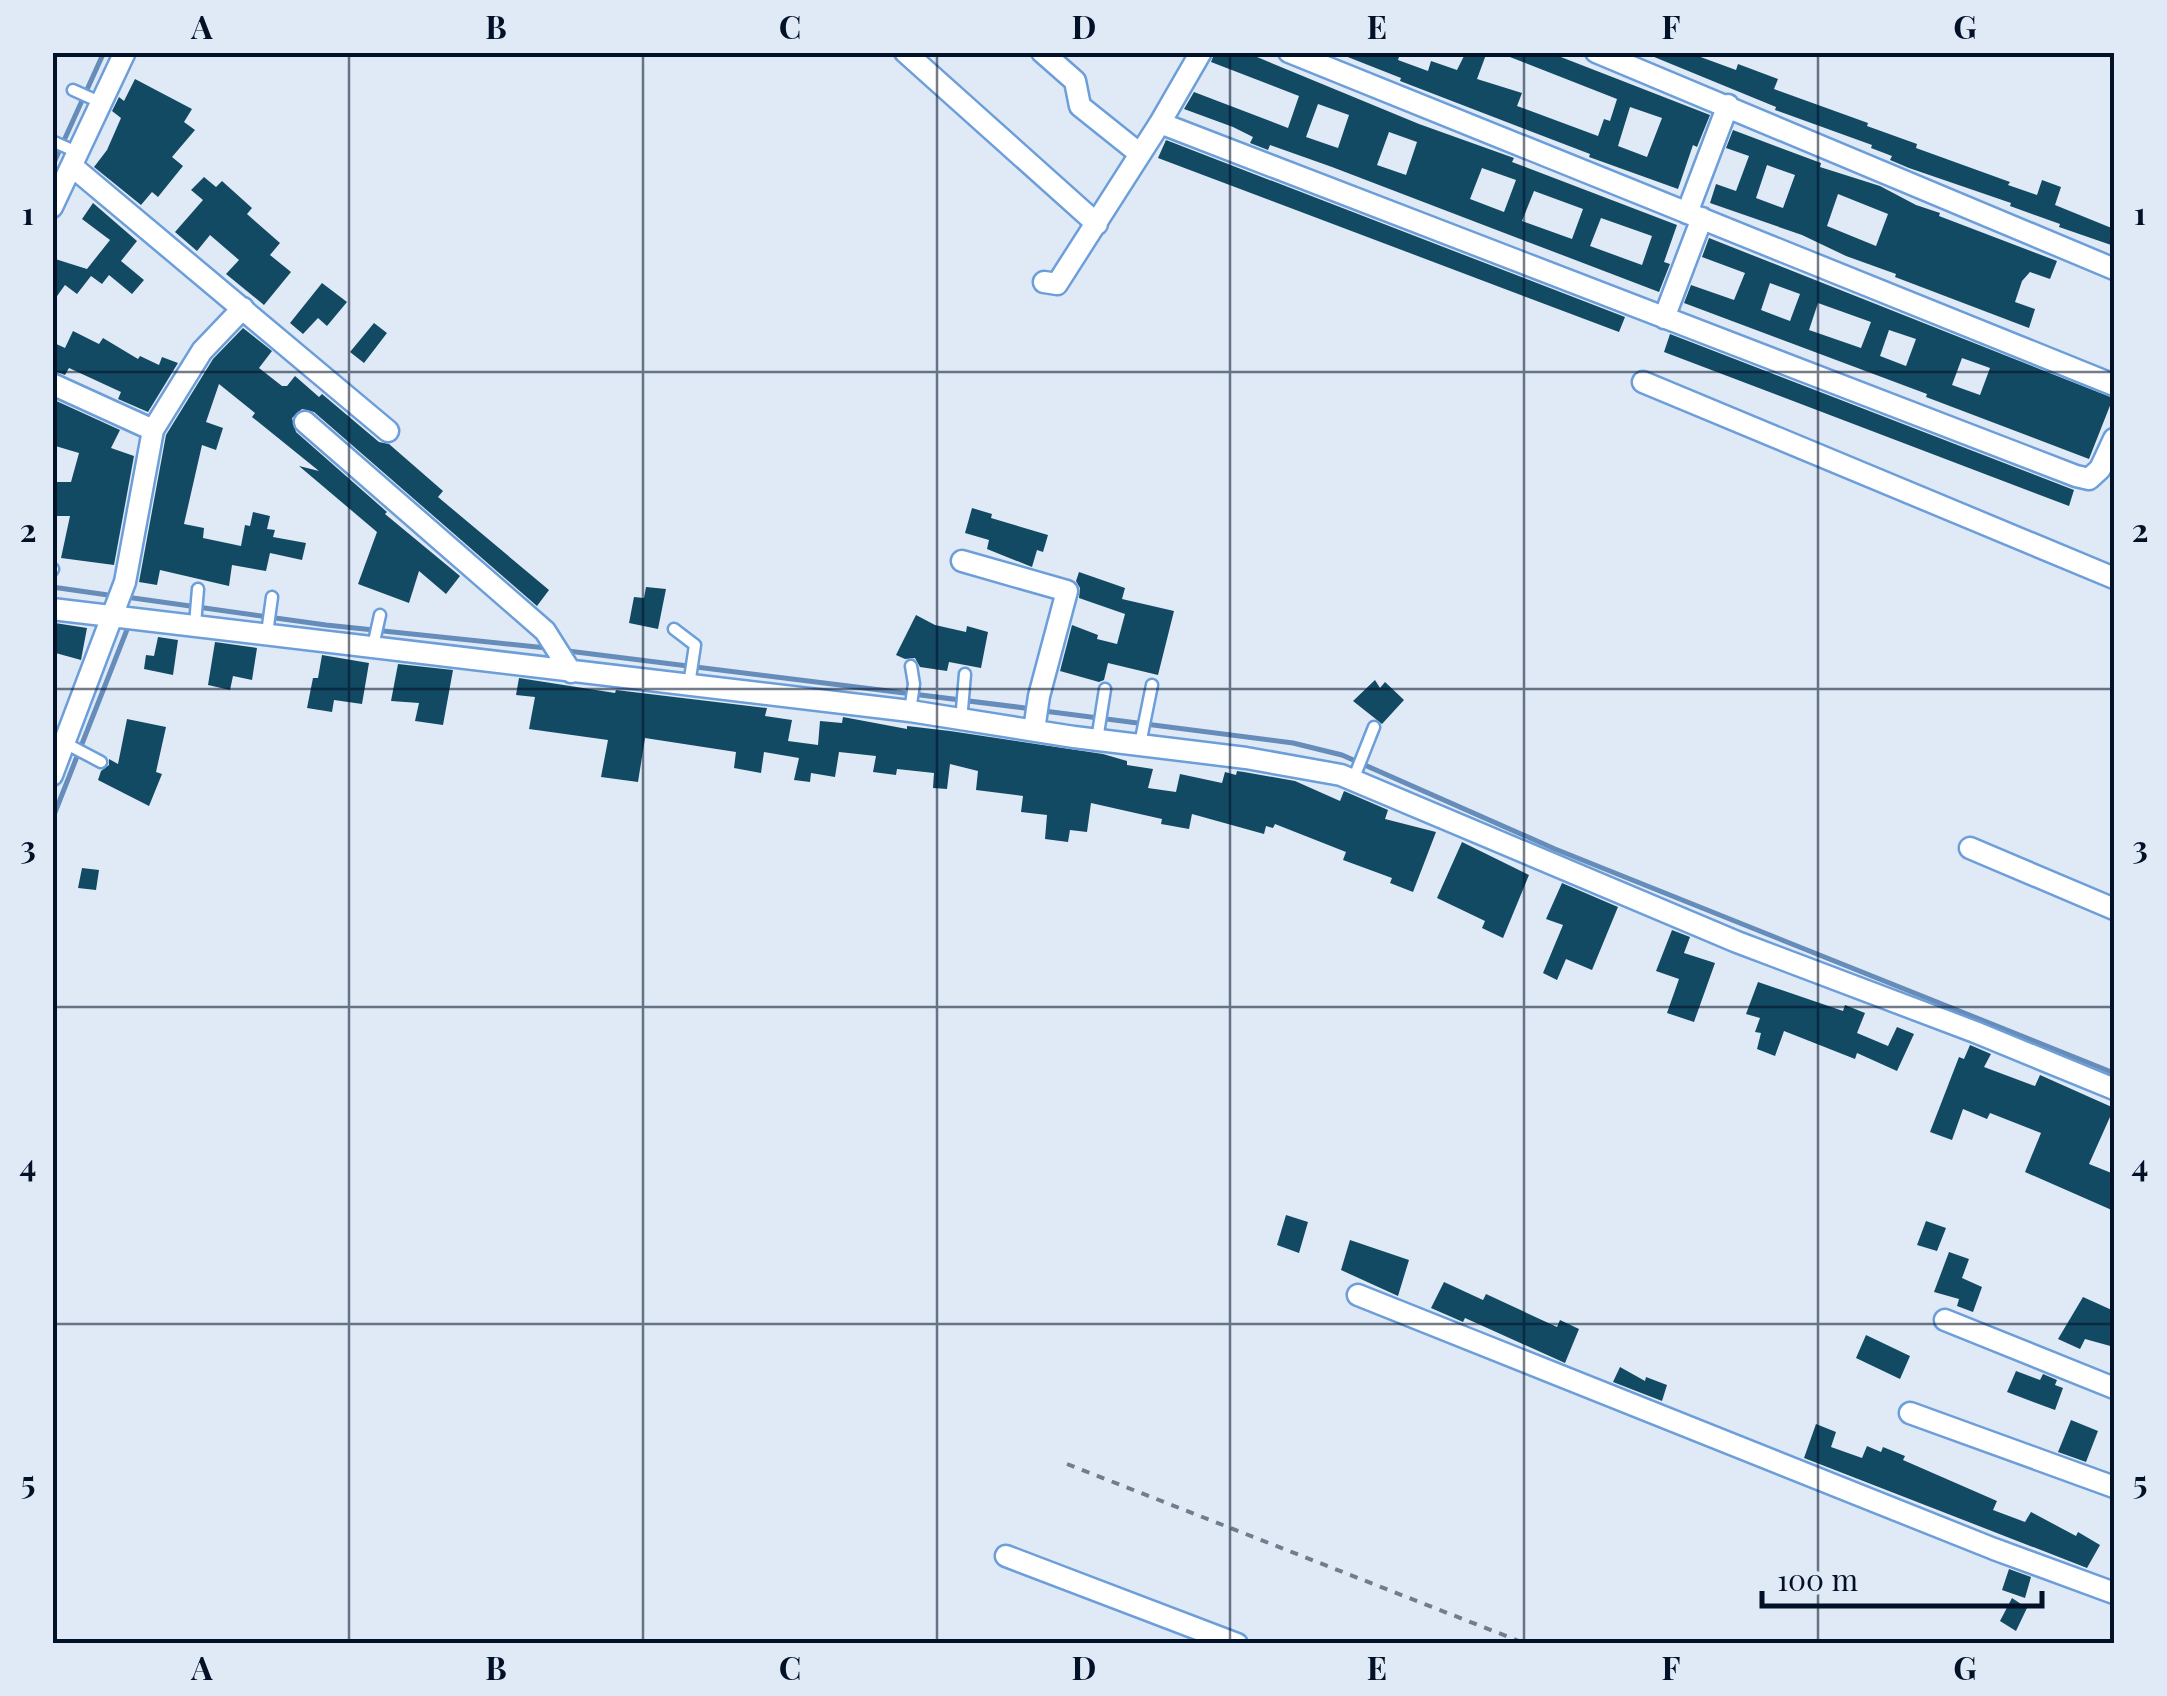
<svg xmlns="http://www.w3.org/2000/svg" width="2167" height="1696" viewBox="0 0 2167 1696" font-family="'Playfair Display',serif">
	<rect width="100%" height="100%" fill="#e0eaf7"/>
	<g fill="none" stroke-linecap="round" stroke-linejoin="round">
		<path stroke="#668cba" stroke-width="5" d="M52 167 104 52
			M52 587 115 596
			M126 597 326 625 547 648
			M568 651 1033 709
			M1044 711 1293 743 1342 755 1555 849 2114 1073
			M52 820 130 622"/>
	</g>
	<path fill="#124a64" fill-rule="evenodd" d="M1215 52H1244L1257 57 1419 124 1514 158 1512 162 1677 225 1664 262 1670 264 1659 292 1332 167 1270 145 1268 150 1250 143 1253 137 1233 127 1184 109 1194 92 1288 128 1299 96 1211 62ZM1318 104 1349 115 1338 148 1306 137ZM1389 132 1417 142 1406 175 1377 165ZM1482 168 1516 180 1504 212 1470 199ZM1534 191 1583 209 1572 239 1522 221ZM1601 218 1652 236 1642 265 1590 246Z
		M1335 52H1387L1399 57 1398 60 1428 71 1431 61 1457 70 1466 52H1487L1477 79 1522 93 1517 106 1598 136 1604 119 1610 121 1617 99 1497 52H1548L1710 115 1697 147 1693 145 1678 189 1589 157 1590 154 1400 81 1401 78ZM1630 107 1662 118 1647 157 1618 146Z
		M1642 52H1687L1736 70 1738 64 1778 79 1774 89 1868 123 1867 126 1917 144 1916 148 2010 182 2008 185 2037 195 2042 180 2061 187 2055 205 2114 229V246L2059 227 2060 224 2010 206 2011 203 1909 168 1890 160 1892 156 1871 148 1872 145 1775 110 1776 107Z
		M135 79 192 109 184 122 195 130 172 157 183 166 158 197 152 192 141 205 94 167 107 150 121 118 112 111 119 97 124 101Z
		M1733 130 1821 163 1820 167 1880 186 1916 205 1940 213 1939 216 2057 261 2050 279 2030 272 2022 281 2015 302 2035 309 2029 328 1895 277 1896 274 1846 256 1802 235 1710 203 1716 184 1736 191 1749 156 1726 148ZM1767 165 1795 175 1783 208 1756 198ZM1838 194 1888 214 1876 246 1827 226Z
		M1166 140 1625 317 1619 332 1158 158Z
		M204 177 216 187 222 181 252 208 247 214 280 243 270 255 291 272 264 305 226 274 239 260 210 235 197 251 175 232 203 200 191 190Z
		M93 203 137 241 121 261 144 280 132 294 109 275 102 284 91 276 77 294 65 285 52 303V258L87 269 110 240 82 219Z
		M1709 238 2113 398 2089 459 1926 397 1927 394 1684 303 1691 285 1734 300 1745 273 1702 257ZM1770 283 1800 294 1790 321 1761 310ZM1818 303 1871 322 1861 348 1809 330ZM1889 330 1916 339 1906 366 1880 356ZM1962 358 1990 368 1980 395 1952 385Z
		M322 283 347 302 327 326 318 318 303 334 290 323Z
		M374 323 387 333 364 363 350 352Z
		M243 328 272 351 259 368 282 386H287L295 376 319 397 322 394 379 442 389 444 443 491 438 497 549 590 537 606 314 412 302 409 292 418 296 432 387 512 385 514 460 576 446 594 419 571 409 603 358 584 377 532 299 466 319 471 252 417 255 413 219 384 206 422 223 428 216 450 202 445 184 524 204 528 203 538 241 546 245 525 250 526 253 512 270 516 267 529 275 530 273 537 306 543 302 560 270 553 266 571 232 565 229 586 160 570 157 585 139 582 166 435 213 359Z
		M73 331 99 344 103 338 138 359 140 356 159 365 162 357 178 363 148 412 118 399 121 392 69 368 65 375 52 370V342L65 348Z
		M1670 334 2074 490 2069 506 1664 352Z
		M52 399 120 430 111 448 134 456 114 565 61 558 70 516H52V482H71L79 453 52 445Z
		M972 508 992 514 991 518 1048 535 1043 552 1037 550 1032 567 987 549 989 540 965 533Z
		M1079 572 1125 588 1122 599 1174 611 1158 675 1108 663 1104 680 1099 682 1060 671 1072 625 1098 635 1097 639 1117 644 1125 614 1079 598 1080 588 1076 581Z
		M646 587 666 589 658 629 629 623 634 597 644 598Z
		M916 615 935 625 966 632 967 626 988 632 981 668 949 662 947 671 920 667 915 658 905 659 896 655Z
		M55 623 87 628 81 660 52 652Z
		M158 637 178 640 173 675 144 669 146 655 154 656Z
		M215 642 257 648 252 680 233 676 230 690 208 685Z
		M322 655 369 663 362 704 334 700 332 712 307 708 313 678H318Z
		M398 664 453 670 443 725 415 721 419 703 391 701Z
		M519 678 615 693 616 690 767 708 765 716 792 720 788 741 818 745 820 721 842 723 843 717 907 729V726L950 731 1103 754 1127 761V765L1153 769 1148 788 1176 792 1180 774 1222 783 1225 772 1236 775 1237 771 1244 772 1295 781 1340 801 1344 791 1388 810 1385 819 1436 832 1413 892 1390 883 1392 878 1343 860 1346 852 1275 824 1273 828 1266 826 1264 834 1192 814 1189 829 1161 824 1162 819 1091 803 1087 832 1070 830 1068 842 1045 839 1047 815 1021 812 1023 796 976 790 978 771 950 764 947 789 933 788 934 773 897 769 896 775 873 772 876 756 839 752 835 777 811 773 810 782 794 780 799 758 764 752 761 773 734 768 736 752 645 738 638 782 601 777 608 740 529 729 535 697 516 695Z
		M1375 680 1380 688 1385 682 1404 700 1382 724 1353 701Z
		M127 719 166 727 156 772 162 774 149 806 98 780 101 771 109 765V759L118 764Z
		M1462 842 1529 875 1503 938 1482 928 1485 921 1437 898Z
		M82 868 99 870 96 890 78 888Z
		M1562 883 1618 907 1592 970 1566 959 1557 980 1543 973 1563 925 1546 919Z
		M1672 930 1690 937 1684 953 1715 963 1694 1022 1667 1013 1679 979 1656 971Z
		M1758 982 1843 1011 1845 1005 1865 1013 1857 1033 1888 1046 1897 1027 1914 1034 1897 1071 1857 1053 1855 1059 1784 1031 1775 1056 1757 1049 1761 1033 1755 1032 1760 1018 1746 1014Z
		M1970 1045 1991 1054 1984 1067 2035 1086 2040 1075 2114 1108 2089 1164 2114 1174V1211L2025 1172 2041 1133 1990 1113 1987 1119 1963 1109 1952 1140 1930 1132 1959 1057 1964 1059Z
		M1286 1215 1308 1222 1299 1253 1277 1245Z
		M1926 1221 1946 1228 1937 1251 1917 1245Z
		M1350 1240 1409 1260 1398 1296 1341 1270Z
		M1949 1252 1969 1259 1962 1278 1982 1287 1973 1312 1957 1306 1959 1299 1934 1292Z
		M1444 1282 1483 1300 1486 1294 1557 1327 1560 1320 1579 1329 1565 1363 1465 1318 1463 1322 1431 1308Z
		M2083 1297 2114 1311V1347L2085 1339 2080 1349 2058 1339Z
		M1866 1335 1910 1356 1900 1379 1856 1358Z
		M1620 1367 1645 1381 1646 1377 1667 1385 1662 1401 1613 1382Z
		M2016 1371 2040 1380 2043 1374 2057 1380 2055 1385 2063 1388 2055 1410 2007 1392Z
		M2071 1420 2098 1431 2086 1462 2058 1452Z
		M1816 1424 1836 1432 1831 1447 1862 1458 1867 1446 1881 1452 1883 1447 1905 1456 1903 1460 1997 1501 1993 1510 2025 1522 2031 1512 2076 1536 2078 1532 2100 1545 2087 1568 1804 1458Z
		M2009 1569 2031 1577 2025 1598 2002 1590Z
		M2012 1598 2027 1608 2016 1631 2000 1621Z"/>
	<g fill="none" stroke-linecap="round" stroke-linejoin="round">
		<g stroke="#6c9eda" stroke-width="15">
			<path id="service" d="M73 90 102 103
				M52 141 79 153
				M52 571 53 569
				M195 624 198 589
				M674 629 695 645 689 685
				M267 633 272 597
				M373 646 380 615
				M910 711 914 684 911 666
				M961 721 965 674
				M1097 740 1105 689
				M63 742 101 762
				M1140 744 1152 685
				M1353 780 1374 727"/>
		</g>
		<g stroke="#6c9eda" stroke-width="25">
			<path id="minor" d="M905 52 1097 224
				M1042 52 1075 81 1080 106 1140 154
				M1201 52 1160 123 2076 476 2089 479 2100 469 2114 439
				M1289 52 2114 385
				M1596 52 2114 269
				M73 167 388 431
				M52 207 125 52
				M1687 213 1728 105
				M1044 282 1057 284 1160 123
				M1664 318 1702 218
				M1643 382 2114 578
				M52 384 153 430
				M305 422 545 631 571 672
				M962 561 1067 591 1039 696 1034 730
				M52 609 910 711 1074 737 1246 758 1341 775 1737 942 1975 1032 2114 1089
				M52 775 125 582 153 430 202 351 243 308
				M1970 848 2114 909
				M1358 1295 1994 1549 2114 1593
				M1945 1320 2114 1388
				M1910 1413 2114 1487
				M1006 1556 1237 1644"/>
		</g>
		<path stroke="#707d8f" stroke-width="4" stroke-dasharray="8 8" stroke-linecap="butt" d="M1067 1464 1519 1641 1518 1644"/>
		<use href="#service" stroke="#fff" stroke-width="10"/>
		<use href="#minor" stroke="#fff" stroke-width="20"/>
	</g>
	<path fill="none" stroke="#011127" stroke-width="2.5" stroke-opacity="0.55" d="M349 52V1644M643 52V1644M937 52V1644M1230 52V1644M1524 52V1644M1818 52V1644M52 372H2114M52 689H2114M52 1007H2114M52 1324H2114"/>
	<rect width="2167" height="1696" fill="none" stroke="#e0eaf7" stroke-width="110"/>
	<path d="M1762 1591v15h280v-15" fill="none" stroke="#011127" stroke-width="5"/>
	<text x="1777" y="1591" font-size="30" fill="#011127" stroke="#e0eaf7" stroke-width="8" paint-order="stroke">100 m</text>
	<rect x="55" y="55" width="2057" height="1586" fill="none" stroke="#011127" stroke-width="4"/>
	<g font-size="32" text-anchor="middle" font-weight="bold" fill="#011127">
		<text x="202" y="39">A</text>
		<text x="496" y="39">B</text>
		<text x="790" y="39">C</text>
		<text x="1084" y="39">D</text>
		<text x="1377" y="39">E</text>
		<text x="1671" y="39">F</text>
		<text x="1965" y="39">G</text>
		<text x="28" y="225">1</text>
		<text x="2140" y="225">1</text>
		<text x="28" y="542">2</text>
		<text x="2140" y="542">2</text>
		<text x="28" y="859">3</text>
		<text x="2140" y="859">3</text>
		<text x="28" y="1177">4</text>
		<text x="2140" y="1177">4</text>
		<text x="28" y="1494">5</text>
		<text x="2140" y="1494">5</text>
		<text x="202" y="1680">A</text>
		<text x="496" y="1680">B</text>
		<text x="790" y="1680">C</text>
		<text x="1084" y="1680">D</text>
		<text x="1377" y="1680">E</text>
		<text x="1671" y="1680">F</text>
		<text x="1965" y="1680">G</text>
	</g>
</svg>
